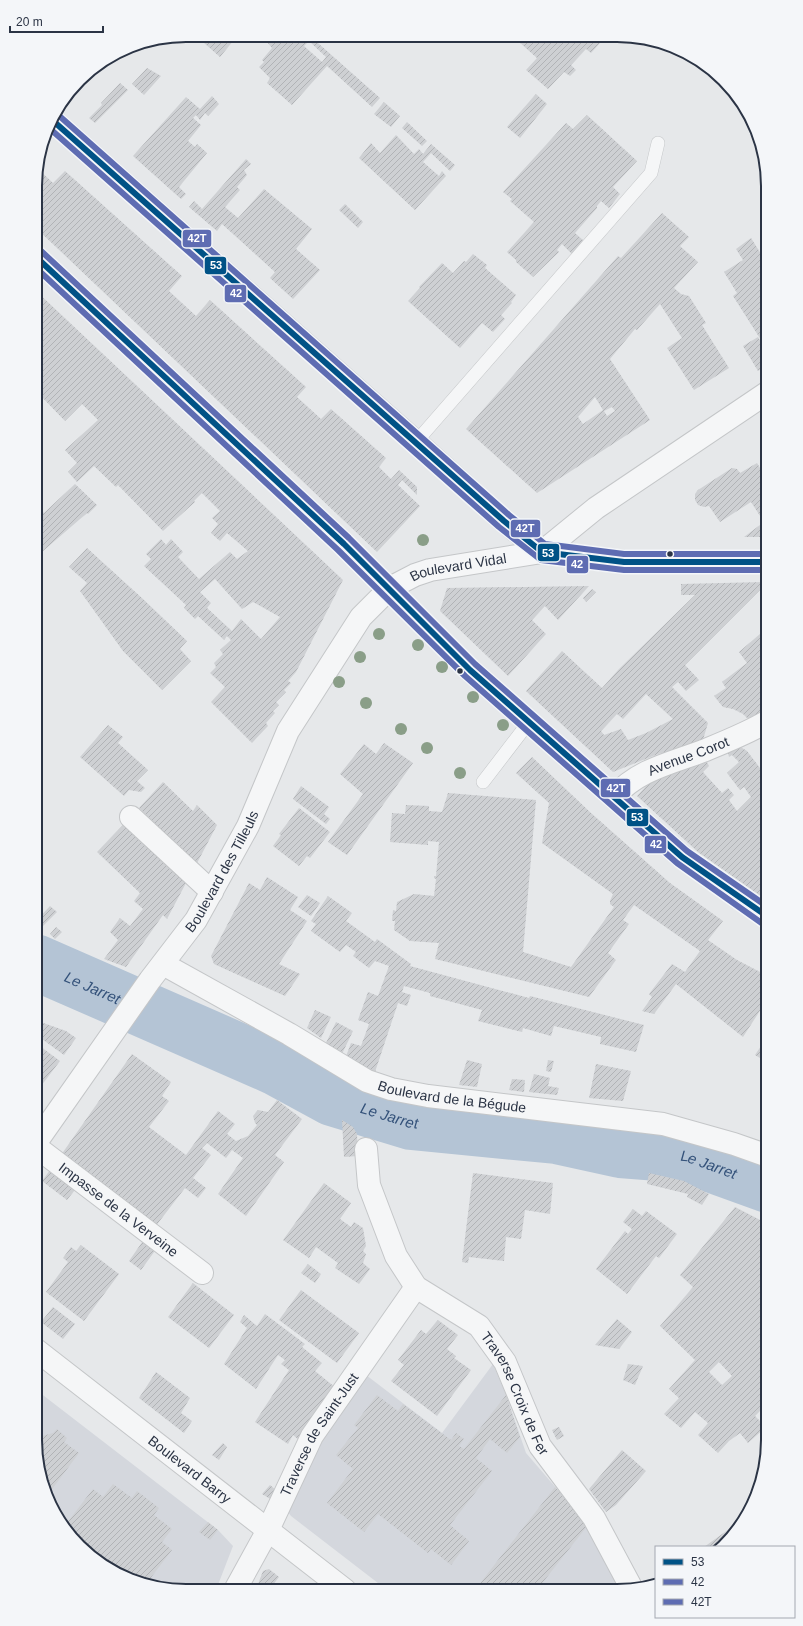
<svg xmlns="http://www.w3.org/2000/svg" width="803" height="1626" viewBox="0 0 803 1626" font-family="Helvetica,sans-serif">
	<defs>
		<pattern id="building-hatch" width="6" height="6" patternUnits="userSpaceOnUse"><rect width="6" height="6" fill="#ced0d3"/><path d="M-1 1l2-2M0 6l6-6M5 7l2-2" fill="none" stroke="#b1b3b6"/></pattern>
	</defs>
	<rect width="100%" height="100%" fill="#e6e8ea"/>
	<path fill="#d4d7dd" d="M493 1364 506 1395 526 1453 588 1525 623 1590H387L291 1516 288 1512 319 1441 366 1375 442 1433Z
		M35 1389 218 1530 233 1546 216 1590H166L128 1579 87 1554 61 1524 43 1488 35 1440Z"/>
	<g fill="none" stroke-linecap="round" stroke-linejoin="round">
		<path stroke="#b4c4d5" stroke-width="56" id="s1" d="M35 962 275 1067 332 1098 411 1122 556 1136 620 1150 685 1155 768 1185"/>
	</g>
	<path fill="url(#building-hatch)" fill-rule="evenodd" d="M195 35H238L220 57Z
		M272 36H310L380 98 372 107 327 66 292 105 267 83 270 78 259 67 264 62 262 60 272 48 267 42ZM309 41 326 57 322 62 304 46Z
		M521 37H525L531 42 536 37 596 38 601 42 591 53 586 49 571 65 576 70 570 76 564 72 548 89 526 70 537 58 518 41Z
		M147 68 161 76 144 95 132 84Z
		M120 83 128 90 95 123 89 118 102 105 101 103Z
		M536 94 547 104 520 138 507 127Z
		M212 96 219 104 208 116 205 113 200 120 196 115 193 118 201 125 188 141 195 147 197 144 207 153 179 187 186 194 181 199 133 156 186 97 200 109Z
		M384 102 400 116 391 127 374 114Z
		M587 115 637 161 613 187 620 194 609 208 601 201 597 206V208L575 233 584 241 572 254 562 244 557 250 559 252 533 277 516 262V260L507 252 534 222 510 201 512 199 503 192 566 123 573 129Z
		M407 122 427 141 422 146 402 128Z
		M396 135 414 154 419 149 423 154 431 144 455 165 450 171 431 153 423 162 439 176 442 171 446 176 415 210 359 158 371 143 380 153Z
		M246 159 251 164 244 170 247 175 237 187 240 190 225 207 238 218 264 189 312 229 296 249 320 270 293 299 270 278 275 272 222 224 217 231 189 207 194 201 202 209Z
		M37 168 53 183 65 171 182 276 169 291 196 316 210 300 306 387 297 397 321 419 331 409 386 458 379 467 391 479 399 470 417 487V495L402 480 398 485 420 506 377 552 35 227V176Z
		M345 204 363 222 358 228 339 210Z
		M662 213 689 237 680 246 698 262 674 288 681 294 689 296 706 323 702 325 729 368 694 390 667 348 682 338 660 304 637 330 635 329 610 359 650 420 537 493 466 429 618 256 621 258ZM595 397 603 410 583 424 578 417ZM612 407 615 411 607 416 604 411Z
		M751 238 768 265V336L761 340 733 296 737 293 724 272 743 260 736 249Z
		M473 254 487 265 485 268 516 295 511 302 512 303 501 315 505 319 493 332 482 323 460 348 408 301 420 288 419 287 442 263 453 273 464 261 466 262Z
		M35 290 343 580 296 672 288 681 291 683 284 690 286 692 276 702 279 705 273 711 275 713 266 723 268 726 267 727 252 743 211 702 225 687 210 673 216 667 214 663 223 654 220 650 231 640 227 636 224 640 198 616 195 619 184 608 186 605 144 566 151 559 146 554 161 539 166 545 171 539 183 552 178 557 199 579 230 552 237 559 248 551 227 533 220 541 211 533 218 524 212 518 220 511 202 493 194 501 195 502 163 531 118 485 116 487 94 466 77 482 68 472 77 463 65 450 98 420 82 404 65 421 39 394 35 397ZM215 579 242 609 253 602 280 617 261 639 241 619 232 631 207 608 211 603 200 592Z
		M758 337 768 353V365L758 371 743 346Z
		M757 463 768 481V537H744L764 522 751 502 720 522 709 506 704 507 698 505 695 500V494L698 490 732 468 737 469 740 473Z
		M75 484 97 505 88 514 87 513 35 558V504L44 513Z
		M87 548 143 599 187 641 180 649 191 661 162 690 123 651 80 591 87 583 69 567Z
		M768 582 685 665 699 680 686 691 678 682 672 687 708 723 702 743 658 754 613 772 526 691 562 651 602 688 619 669 695 595H681V584ZM646 694 673 719 646 733 628 740 621 729 604 735 601 731 617 714 623 719Z
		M589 586 558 620 545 606 532 620 546 634 508 676 440 611 447 588Z
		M592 589 596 592 586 602 583 598Z
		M768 627V712L751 722 743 714 733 709 723 707 714 696 726 688 722 682 747 663 739 652Z
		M108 725 123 737 118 743 148 770 137 781 145 788 141 792 129 790 124 796 80 757Z
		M384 743 413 763 347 855 328 842 363 794 340 774 364 744 376 754Z
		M739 746 747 751 760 768 768 762V901L698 852 637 796 655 776 705 758 709 766 703 772 722 793 728 788 734 795 729 800 737 811 751 797 744 787 740 790 727 773 739 762 732 755 729 757 727 749Z
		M532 757 591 813 670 883 723 921 708 940 737 960 768 976V1009L763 1006 743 1037 676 984 654 1014 642 1011 652 997 649 994 672 964 685 972 700 951 634 905 623 920 629 924 608 953 616 960 589 997 435 959 439 943 410 941 394 930 395 921H392L393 910 396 911 397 902 414 894 434 896 436 879 434 878V876H436L439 842 428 841V845L390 842 392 813 405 814 406 805 429 806V811L442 812 448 793 536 800 523 952 571 967 614 907 610 904V901L613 894 542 843 549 803 516 773Z
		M163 782 193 811 197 805 217 825 196 865 139 808Z
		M301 786 329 807 324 814 330 819 326 824 293 799Z
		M299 808 330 832 310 858 307 856 299 866 273 846 281 835 279 834Z
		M123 825 186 883 167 919 163 915 126 967 104 959 118 940 110 932 120 918 130 926 143 909 134 901 140 893 97 852Z
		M267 877 298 897 290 910 307 921 279 964 300 974 285 996 214 964 211 956 249 883 260 890Z
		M307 895 320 903 311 916 298 907Z
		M328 896 352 913 346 921 375 942 377 939 411 964 410 966 529 998 530 996 644 1025 636 1052 600 1044 601 1037 554 1026 551 1036 523 1028 522 1032 478 1021 482 1010 430 996V993L404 986 402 992 411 995 407 1006 398 1003 374 1075 345 1059 351 1043 361 1046 369 1024 358 1020 368 992 378 996 389 966 375 961 369 968 353 956 356 952 346 945 340 952 311 931 316 924 311 921Z
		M50 906 57 912 41 928 35 922Z
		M56 927 62 932 55 939 50 934Z
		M315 1010 331 1017 321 1038 307 1028Z
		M35 1020 66 1031 76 1038 64 1055 35 1034Z
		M336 1022 353 1031 341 1056 326 1043Z
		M765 1040 768 1042V1063L755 1055Z
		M37 1044 60 1061 35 1094V1047Z
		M132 1054 171 1082 162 1096 169 1101 149 1127 186 1155 218 1111 235 1124 227 1134 236 1141 248 1136 257 1125 255 1123 253 1116 258 1110 268 1112 277 1100 302 1119 275 1155 284 1162 246 1216 218 1194 243 1158 232 1150 226 1158 207 1143 202 1148 211 1155 193 1178 206 1188 198 1198 185 1188 155 1227 61 1155Z
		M467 1060 482 1064 477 1087 459 1085Z
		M548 1060 554 1061 551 1072 546 1071Z
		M596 1064 631 1071 623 1101 589 1098Z
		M534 1074 550 1078 548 1086 559 1088 557 1095 529 1092Z
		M512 1079 525 1080 524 1092 509 1090Z
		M342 1120 353 1127 357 1134 358 1156 344 1157Z
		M53 1166 78 1186 67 1200 42 1181Z
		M473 1173 553 1183 550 1214 525 1210 521 1239 506 1237 504 1261 469 1257 468 1263 462 1262Z
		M649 1173 684 1181 709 1194 702 1205 687 1197 688 1194 647 1184Z
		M324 1183 351 1203 340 1219 351 1227 354 1222 363 1228 366 1246 363 1251 366 1254 363 1263 370 1269 359 1284 335 1268 338 1263 316 1247 309 1258 283 1240Z
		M735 1207 768 1224V1400L761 1404 760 1411 755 1416 766 1427 748 1443 740 1433 729 1441 718 1453 698 1435 708 1423 695 1412 681 1428 664 1414 679 1398 669 1389 695 1360 660 1326 693 1287 680 1275ZM719 1362 732 1376 722 1385 709 1372Z
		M633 1209 642 1216 646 1211 677 1234 659 1258 656 1256 627 1294 596 1269 625 1231 628 1234 632 1229 623 1222Z
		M145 1238 157 1248 141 1270 129 1261Z
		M81 1245 119 1274 84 1321 46 1292 68 1262 63 1258 71 1247 76 1251Z
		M308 1264 321 1274 315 1283 301 1273Z
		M193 1283 234 1315 209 1348 168 1317Z
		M301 1290 359 1333 337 1363 279 1320Z
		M53 1307 75 1324 63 1339 41 1322Z
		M265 1314 305 1344 302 1347 322 1363 315 1371 336 1388 299 1440 293 1435 288 1444 255 1422 289 1370 281 1364 285 1360 278 1355 256 1389 224 1364 247 1328 240 1322 244 1315 257 1326Z
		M617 1319 632 1332 619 1349 595 1345Z
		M438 1320 458 1335 447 1349 456 1356 454 1358 471 1370 437 1416 391 1381 404 1365 398 1360 421 1330 426 1334Z
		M628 1364 643 1366 635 1385 623 1380Z
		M156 1372 190 1398 181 1413 192 1421 184 1433 139 1398Z
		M377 1395 398 1411 403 1404 451 1440 456 1433 464 1439 459 1446 464 1449 506 1395 520 1437 507 1453 490 1439 476 1458 492 1471 450 1525 469 1541 451 1565 431 1549 428 1553 378 1514 364 1532 327 1503 353 1469 336 1455 358 1428 354 1425Z
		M559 1427 564 1436 557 1440 552 1430Z
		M57 1429 67 1438 64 1442 79 1453 47 1496 43 1488 35 1438 53 1433Z
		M223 1443 227 1447 219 1460 212 1455Z
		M622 1450 646 1471 616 1505 606 1512 589 1489Z
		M113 1484 132 1498 137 1491 159 1508 154 1515 172 1529 162 1542 172 1550 146 1584 128 1579 87 1554 63 1528 93 1489 103 1497Z
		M270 1485 277 1491 272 1500 262 1494Z
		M555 1487 588 1525 536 1591H474Z
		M208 1522 218 1530 210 1540 199 1532Z
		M739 1522 741 1525 737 1532 721 1547H704Z
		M269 1569 279 1577 269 1590H266L258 1584 263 1571Z"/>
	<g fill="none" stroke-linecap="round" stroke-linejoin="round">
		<g stroke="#c4c6c8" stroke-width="14">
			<path id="service" d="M416 442 651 173 658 143
				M483 782 529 722"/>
		</g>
		<g stroke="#c4c6c8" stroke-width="24">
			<g id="minor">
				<path id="s2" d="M614 797C637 770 671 763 703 751 725 742 748 733 768 721"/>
				<path d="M131 817 212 892"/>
				<path id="s3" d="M163 964 289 1034 367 1081 391 1089 428 1096 663 1124 734 1144 768 1156"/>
				<path id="s4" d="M35 1144 150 980 196 920 248 826 288 731 361 617 390 588 415 575 430 570 542 552 596 508 768 392"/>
				<path id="s5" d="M35 1146 202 1273"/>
				<path id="s6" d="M366 1149 369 1185 396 1256 416 1287 479 1326 505 1362 540 1446 594 1518 632 1589"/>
				<path id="s7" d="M35 1349 345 1590"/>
				<path id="s8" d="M235 1590 268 1530 312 1436 416 1287"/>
			</g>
		</g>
		<g stroke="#c4c6c8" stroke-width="24">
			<path id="tertiary" d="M51 119 416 442 504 521 542 552 624 562H768
				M35 256 344 544 470 670 682 857 768 917"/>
		</g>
		<use href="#service" stroke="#f5f6f7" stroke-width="13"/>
		<use href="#minor" stroke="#f5f6f7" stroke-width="22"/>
		<use href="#tertiary" stroke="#f5f6f7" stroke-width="22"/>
		<g stroke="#f4f6f9" stroke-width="9">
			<path id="bus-1" d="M51 119 504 521 542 552 624 562H768
				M35 256 344 544 470 670 682 857 768 917"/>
		</g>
		<g stroke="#f4f6f9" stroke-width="9">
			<path id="bus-2" d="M48 127 499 527 541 560 624 570H768
				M35 267 338 550 465 676 677 863 763 924"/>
		</g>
		<g stroke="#f4f6f9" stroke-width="9">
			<path id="bus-3" d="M56 113 509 515 545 544 624 554H768
				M40 250 349 538 475 664 687 851 768 907"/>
		</g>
		<use href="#bus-1" stroke="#005286" stroke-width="6"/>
		<use href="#bus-2" stroke="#5e6cb2" stroke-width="6"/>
		<use href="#bus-3" stroke="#5e6cb2" stroke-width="6"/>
	</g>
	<g fill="#8a9e88">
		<circle cx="423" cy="540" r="6"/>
		<circle cx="379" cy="634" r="6"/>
		<circle cx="418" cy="645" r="6"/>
		<circle cx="360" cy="657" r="6"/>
		<circle cx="442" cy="667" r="6"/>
		<circle cx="339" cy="682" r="6"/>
		<circle cx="473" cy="697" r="6"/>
		<circle cx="366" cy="703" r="6"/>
		<circle cx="503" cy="725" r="6"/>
		<circle cx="401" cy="729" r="6"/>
		<circle cx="427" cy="748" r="6"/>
		<circle cx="460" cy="773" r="6"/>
	</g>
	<g fill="#2b3445" stroke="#f4f6f9" stroke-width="1.5">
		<circle cx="670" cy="554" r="3.5"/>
		<circle cx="460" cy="671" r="3.5"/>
	</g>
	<g text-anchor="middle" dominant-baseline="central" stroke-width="3.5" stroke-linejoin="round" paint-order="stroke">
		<g font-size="14" fill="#2b3445" stroke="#f4f6f9">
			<text stroke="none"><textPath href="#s4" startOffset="735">Boulevard Vidal</textPath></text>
			<text stroke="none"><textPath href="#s2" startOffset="86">Avenue Corot</textPath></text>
			<text stroke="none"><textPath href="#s4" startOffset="331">Boulevard des Tilleuls</textPath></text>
			<text stroke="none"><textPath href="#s3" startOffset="322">Boulevard de la Bégude</textPath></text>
			<text stroke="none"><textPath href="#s5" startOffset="105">Impasse de la Verveine</textPath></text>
			<text stroke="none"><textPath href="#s6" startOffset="300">Traverse Croix de Fer</textPath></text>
			<text stroke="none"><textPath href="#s8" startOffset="177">Traverse de Saint-Just</textPath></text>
			<text stroke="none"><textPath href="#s7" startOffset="196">Boulevard Barry</textPath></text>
		</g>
		<g font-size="15" font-style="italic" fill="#34527a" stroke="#f4f6f9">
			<text stroke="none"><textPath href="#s1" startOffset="63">Le Jarret</textPath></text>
			<text stroke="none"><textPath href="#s1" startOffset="387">Le Jarret</textPath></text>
			<text stroke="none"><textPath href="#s1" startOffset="711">Le Jarret</textPath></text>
		</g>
	</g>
	<path d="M0 0H803V1626H0ZM186 42H617A144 144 0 0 1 761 186V1440A144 144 0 0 1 617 1584H186A144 144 0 0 1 42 1440V186A144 144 0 0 1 186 42Z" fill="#f4f6f9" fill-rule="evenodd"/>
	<path fill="none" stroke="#2b3445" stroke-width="2" d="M186 42H617A144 144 0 0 1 761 186V1440A144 144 0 0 1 617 1584H186A144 144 0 0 1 42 1440V186A144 144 0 0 1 186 42Z"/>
	<g stroke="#f4f6f9" stroke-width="1.5">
		<rect x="182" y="229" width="30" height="19" rx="4" fill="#5e6cb2"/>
		<rect x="204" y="256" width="23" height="19" rx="4" fill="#005286"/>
		<rect x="224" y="284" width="23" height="19" rx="4" fill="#5e6cb2"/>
		<rect x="510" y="519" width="31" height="19" rx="4" fill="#5e6cb2"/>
		<rect x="537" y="543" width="23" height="19" rx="4" fill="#005286"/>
		<rect x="566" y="555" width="23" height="19" rx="4" fill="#5e6cb2"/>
		<rect x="600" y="778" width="31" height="20" rx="4" fill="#5e6cb2"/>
		<rect x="626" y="808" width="23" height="19" rx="4" fill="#005286"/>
		<rect x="644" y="835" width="23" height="19" rx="4" fill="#5e6cb2"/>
	</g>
	<g font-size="11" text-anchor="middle" font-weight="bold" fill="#fff">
		<text x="197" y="242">42T</text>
		<text x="216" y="269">53</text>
		<text x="236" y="297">42</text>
		<text x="525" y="532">42T</text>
		<text x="548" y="557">53</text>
		<text x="577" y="568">42</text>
		<text x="616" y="792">42T</text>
		<text x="637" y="821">53</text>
		<text x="656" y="848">42</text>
	</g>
	<rect x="655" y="1546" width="140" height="72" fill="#f4f6f9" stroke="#a4a8b1"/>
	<rect x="663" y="1559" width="20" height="6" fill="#005286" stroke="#a4a8b1"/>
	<text x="691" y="1566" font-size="12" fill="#2b3445">53</text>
	<rect x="663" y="1579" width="20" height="6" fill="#5e6cb2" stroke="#a4a8b1"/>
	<text x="691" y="1586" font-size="12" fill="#2b3445">42</text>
	<rect x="663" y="1599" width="20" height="6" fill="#5e6cb2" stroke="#a4a8b1"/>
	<text x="691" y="1606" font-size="12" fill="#2b3445">42T</text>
	<path d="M10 26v6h93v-6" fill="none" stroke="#2b3445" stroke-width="2"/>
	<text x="16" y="26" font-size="12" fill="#2b3445" stroke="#f4f6f9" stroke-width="3" paint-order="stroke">20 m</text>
</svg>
